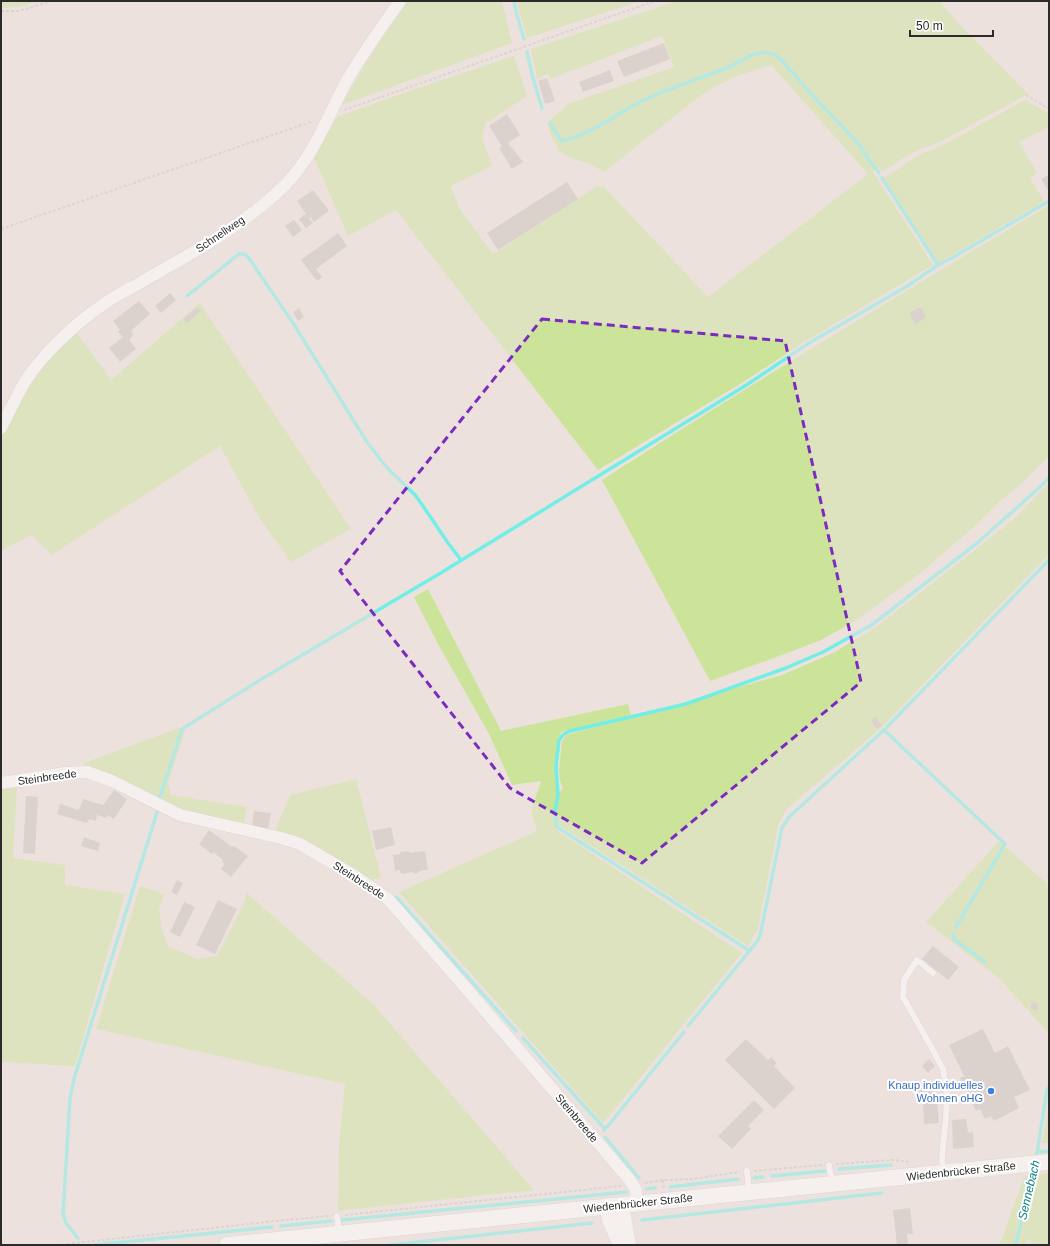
<svg xmlns="http://www.w3.org/2000/svg" width="1050" height="1246" viewBox="0 0 1050 1246" font-family="Arial,sans-serif">
	<rect width="100%" height="100%" fill="#ede1de"/>
	<path fill="#cce49a" d="M1 1H39L20 7 1 8Z
		M408 1H502L512 43 342 105C361 69 384 35 408 1Z
		M517 1H641L527 38C524 25 519 14 517 1Z
		M677 1H939L963 28 1028 94 942 141 912 153 882 172 879 168 873 172 933 265 806 341 740 384 598 470 396 210 348 236 314 158 337 117 412 90 514 56 527 96 485 124 482 138 492 166 451 186 459 208 493 254 597 186 604 187 708 297 868 174 771 65 734 77 711 89 690 104 604 172 588 163 571 158 559 151 553 140 547 123 568 104 674 67 662 36 550 79 548 74 537 79 531 49Z
		M1025 100 1049 113V127L1019 142 1037 173 1030 178 1044 201 939 263 884 178 919 155 947 143Z
		M1049 205V456L1020 485 1000 501 975 526 937 559 912 580 855 621 821 640 790 652 710 681 602 480C749 385 899 295 1049 205Z
		M200 303 351 529 291 562 260 519 220 446 52 555 31 535 1 551V438L11 417 31 383 52 357 77 333 111 380Z
		M1049 483V554L882 727 786 810 779 823 758 929 748 946 559 825 557 817 555 829 742 953 603 1123 399 892 537 831 531 812 541 781 512 785 489 734 438 644 414 597 428 589 501 731 628 704 631 715 561 732 556 777 560 792 563 788 560 780 559 770 562 741 566 735 782 675 833 653 876 627 1013 520Z
		M178 728 185 731 168 783 171 795 247 807 243 826 182 812 85 768 84 763Z
		M356 779 381 877 369 881 274 833 290 795Z
		M17 787 13 858 65 865V885L125 894 75 1066 1 1062V789Z
		M999 841 1049 885V1034L999 978 926 922Z
		M140 886 164 894 159 910 162 930 168 946 197 959 217 956 241 909 247 893 374 1005 534 1190 338 1211 339 1145 345 1084 96 1029Z
		M1049 1105V1143H1042Z
		M1049 1173V1245H1035L1028 1238 1026 1245H998L1001 1241 1024 1177Z"/>
	<g fill="none" stroke-linecap="round" stroke-linejoin="round">
		<path stroke="#71efe6" stroke-width="3.5" d="M514 1 516 12 524 39
			M527 52 533 78 542 108
			M550 123 561 141C588 136 615 115 640 102 668 88 698 79 727 68 744 61 756 47 775 55 781 57 807 90 814 97 829 113 845 128 860 146 864 151 867 158 871 163 874 167 877 169 879 173
			M882 178 938 265
			M187 296 239 254H244L248 257 293 323 367 442 387 468 415 495 423 506 448 543 461 560
			M159 800 182 729 260 680 439 574 748 384 809 343 909 285 938 265 952 258 1049 201
			M396 897 516 1031
			M956 927 1005 844 884 730 1049 560
			M953 933V935L955 940 985 962
			M750 951 557 827 555 811 558 795 556 766 559 740 564 734 570 731 686 704 786 668 823 652 870 626 887 613 976 544 1040 487 1049 478
			M688 1026 756 943 760 936 782 828 789 817 884 730
			M523 1038 604 1128
			M604 1130V1128L607 1127 684 1032
			M605 1137 639 1178
			M1037 1152 1049 1151
			M1036 1160 1047 1090 1049 1086
			M839 1169 891 1165
			M772 1176 825 1171
			M754 1178 763 1177
			M670 1187 738 1179
			M647 1189 655 1188
			M342 1220 626 1192
			M642 1220 882 1193
			M281 1226 331 1221
			M78 1238 66 1223 63 1214 70 1098 74 1079 158 809
			M94 1245 272 1227
			M390 1245 592 1223
			M1015 1245 1030 1192 1034 1168"/>
	</g>
	<path fill="#c6bdb9" d="M664 43 670 59 624 77 617 61Z
		M610 70 614 81 583 92 579 82Z
		M547 78 555 101 545 104 538 81Z
		M507 114 520 135 508 143 523 162 512 169 499 148 502 146 489 126Z
		M1049 175V192L1041 179Z
		M567 182 578 199 498 250 487 233Z
		M313 190 329 211 314 222 311 217 309 218 313 223 306 228 299 219 306 214 297 201Z
		M294 220 302 230 293 237 285 226Z
		M338 233 347 246 316 269 322 277 317 281 301 260Z
		M170 293 176 300 161 313 155 306Z
		M139 301 150 314 131 331 133 335 129 340 136 349 120 362 109 348 123 337 118 332 120 330 113 321Z
		M197 307 201 311 187 323 183 319Z
		M921 307 926 318 915 324 909 313Z
		M299 308 304 317 298 321 293 312Z
		M875 717 882 725 877 729 871 721Z
		M114 790 127 799 114 819 108 815 106 818 97 815 96 821 89 819 87 823 57 814 60 804 79 810 83 799 103 805Z
		M26 796 38 797 35 854 23 853Z
		M254 811 271 813 268 829 252 827Z
		M391 827 395 845 376 850 372 831Z
		M209 830 232 847 234 846 248 856 231 877 221 869 225 864 222 862 223 860 213 852 212 854 199 844Z
		M84 837 100 843 98 851 81 846Z
		M409 851V853L425 851 428 870 420 871 416 874 412 872 401 874 400 870 395 871 393 855 400 854V852Z
		M177 880 183 883 177 895 171 892Z
		M218 900 237 909 215 954 196 945Z
		M184 902 195 907 180 937 170 932Z
		M933 946 959 967 948 980 922 959Z
		M1033 1002 1039 1004 1036 1011 1030 1008Z
		M983 1029 995 1053 1008 1046 1030 1090 1014 1097 1019 1108 994 1121 991 1116 985 1119 980 1109 976 1111 960 1078 964 1076 949 1045Z
		M746 1039 768 1060 771 1057 777 1063 774 1066 795 1088 774 1109 725 1060Z
		M929 1059 935 1066 928 1073 922 1066Z
		M931 1081 933 1101H937L939 1123 924 1124 923 1103H917L916 1083Z
		M754 1100 764 1110 748 1126 751 1129 732 1149 718 1136Z
		M966 1119 968 1132H969V1133L973 1132 974 1147 953 1149 952 1120Z
		M910 1208 913 1234H907L908 1245H897L893 1210Z"/>
	<g fill="none" stroke-linecap="round" stroke-linejoin="round">
		<g stroke="#c2cad2" stroke-width="7">
			<path id="lane" d="M933 973 917 960 904 980 903 997 929 1043 943 1069 947 1095 946 1117 942 1157 943 1172
				M829 1165 832 1183
				M747 1171 749 1192
				M337 1216 339 1232"/>
		</g>
		<g stroke="#c2cad2" stroke-width="13">
			<path id="street" d="M1 428C9 412 17 395 26 380 42 355 76 323 101 306 116 295 134 287 150 277 196 251 250 221 287 183 314 155 327 118 345 84 361 55 381 28 400 1
				M1 783 65 773 87 772 112 781 180 815 281 838 300 844 353 875 388 899 465 987 629 1179 636 1190 637 1203"/>
		</g>
		<g stroke="#c2cad2" stroke-width="17">
			<path id="secondary" d="M621 1205 628 1245
				M608 1206 610 1220 621 1245
				M227 1245 1049 1162"/>
		</g>
		<path stroke="#c4c4c4" stroke-width="2" stroke-dasharray="3 2" stroke-linecap="butt" d="M1 11H19L51 1
			M1026 95 1049 109
			M344 110 626 11 656 1
			M1 229 313 121
			M836 1164 893 1160 910 1162
			M754 1171 822 1165
			M663 1180 664 1189
			M645 1183 663 1180 692 1179 740 1172
			M345 1215 621 1186
			M57 1245 276 1221 329 1216"/>
		<use href="#lane" stroke="#fff" stroke-width="6"/>
		<use href="#street" stroke="#fff" stroke-width="12"/>
		<use href="#secondary" stroke="#fff" stroke-width="16"/>
	</g>
	<path d="M0 0H1050V1246H0ZM542 319 785 341 861 682 642 863 510 788 340 571Z" fill="#ede1de" fill-opacity=".55" fill-rule="evenodd"/>
	<path fill="none" stroke="#7b2cbf" stroke-width="3" stroke-dasharray="8 5" stroke-linejoin="round" d="M542 319 785 341 861 682 642 863 510 788 340 571Z"/>
	<circle fill="#3f7fe0" stroke="#fff" stroke-width="1.5" cx="991" cy="1091" r="4"/>
	<g text-anchor="middle" dominant-baseline="central" stroke-width="4" stroke-linejoin="round" paint-order="stroke">
		<g font-size="11" fill="#2b2b2b" stroke="#fff">
			<text transform="translate(220 234) rotate(-34)">Schnellweg</text>
			<text transform="translate(47 777) rotate(-8)">Steinbreede</text>
			<text transform="translate(359 880) rotate(33)">Steinbreede</text>
			<text transform="translate(577 1118) rotate(50)">Steinbreede</text>
			<text transform="translate(961 1171) rotate(-6)">Wiedenbrücker Straße</text>
			<text transform="translate(638 1203) rotate(-6)">Wiedenbrücker Straße</text>
		</g>
		<g font-size="11" fill="#366cbe" stroke="#fff" text-anchor="end">
			<text x="983" y="1085">Knaup individuelles<tspan x="983" dy="13">Wohnen oHG</tspan></text>
		</g>
		<g font-size="12" font-style="italic" fill="#0e8182" stroke="#fff">
			<text transform="translate(1029 1190) rotate(-77)">Sennebach</text>
		</g>
	</g>
	<rect width="1050" height="1246" fill="none" stroke="#2b2b2b" stroke-width="4"/>
	<path d="M910 30v6h83v-6" fill="none" stroke="#2b2b2b" stroke-width="2"/>
	<text x="916" y="30" font-size="12" fill="#2b2b2b" stroke="#ffffff" stroke-width="3" paint-order="stroke">50 m</text>
</svg>
